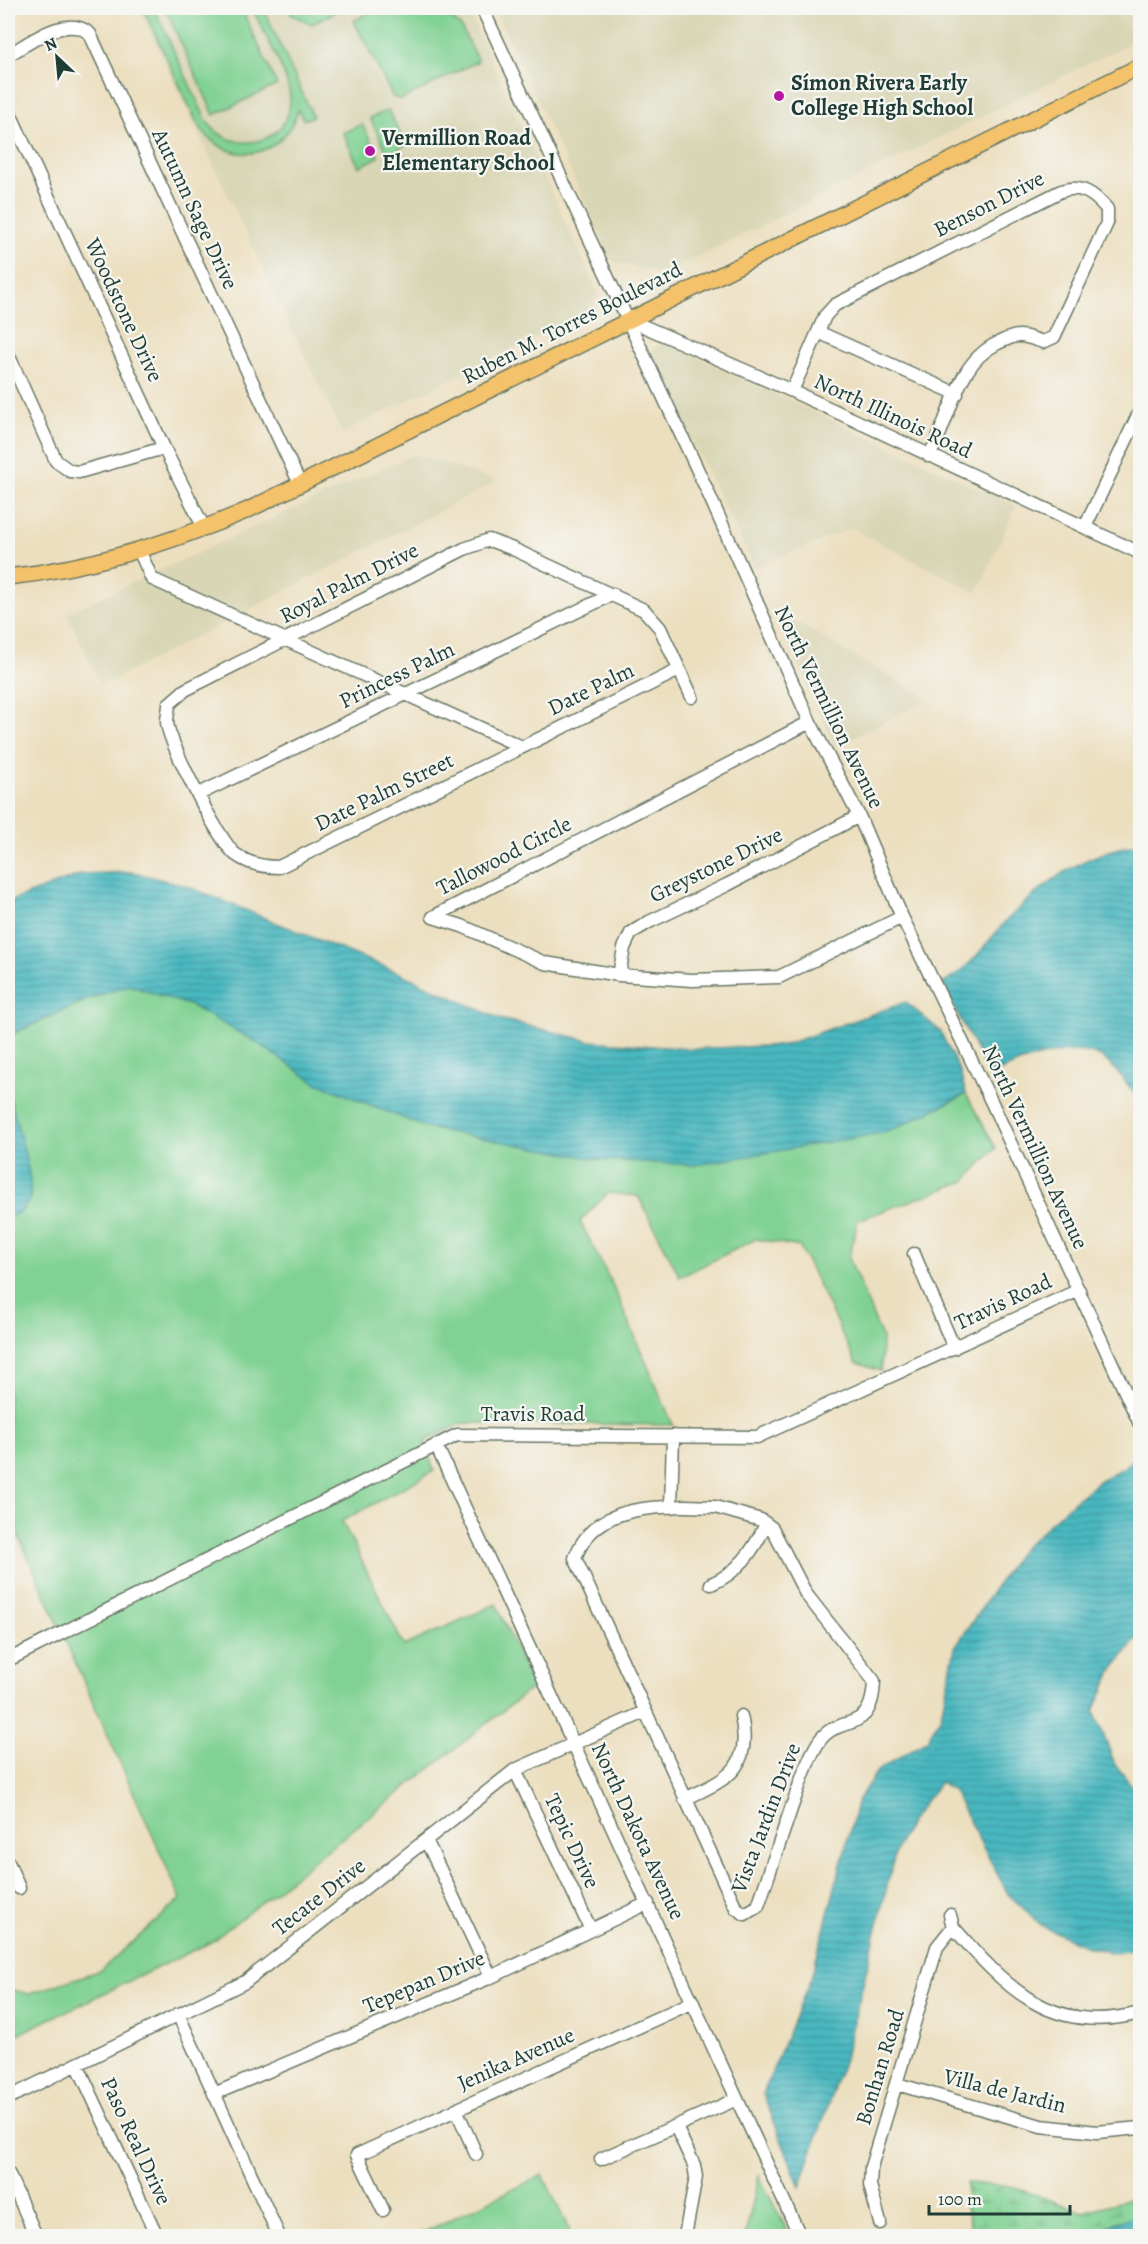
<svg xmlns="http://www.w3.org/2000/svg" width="1148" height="2244" viewBox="0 0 1148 2244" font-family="Alegreya,serif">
	<defs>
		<pattern id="wetland-marsh" width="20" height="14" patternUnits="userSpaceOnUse" patternTransform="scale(1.5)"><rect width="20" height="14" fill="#80d193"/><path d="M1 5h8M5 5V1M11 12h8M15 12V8" fill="none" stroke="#68ab79"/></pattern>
		<pattern id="water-rules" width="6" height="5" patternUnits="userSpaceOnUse" patternTransform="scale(1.5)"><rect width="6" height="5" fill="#49b8c0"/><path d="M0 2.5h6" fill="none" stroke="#3c979d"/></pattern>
	</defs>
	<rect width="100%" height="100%" fill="#f6f6f2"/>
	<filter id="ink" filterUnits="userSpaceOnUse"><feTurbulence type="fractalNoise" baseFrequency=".0167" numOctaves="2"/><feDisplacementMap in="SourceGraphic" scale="12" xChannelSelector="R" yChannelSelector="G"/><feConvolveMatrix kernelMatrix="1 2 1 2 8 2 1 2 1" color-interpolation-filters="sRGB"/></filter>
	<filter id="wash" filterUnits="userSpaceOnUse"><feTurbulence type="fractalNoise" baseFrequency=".008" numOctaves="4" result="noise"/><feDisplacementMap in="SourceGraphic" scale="24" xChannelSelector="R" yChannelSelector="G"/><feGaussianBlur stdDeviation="1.35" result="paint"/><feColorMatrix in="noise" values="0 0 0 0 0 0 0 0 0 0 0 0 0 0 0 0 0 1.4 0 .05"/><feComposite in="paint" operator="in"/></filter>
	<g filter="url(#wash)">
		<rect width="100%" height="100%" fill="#ecdfbf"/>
		<path fill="#d9d6b5" d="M138 8H467L599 295 585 313 342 433Z
			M494 8H1140V38L664 274 613 262Z
			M663 341 1016 506 977 593 851 528 755 568 652 360 651 350Z
			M414 454 498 481 101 686 67 613Z
			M775 610 929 699 835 747Z"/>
		<path fill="#80d193" stroke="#508764" stroke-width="1.5" d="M143 8H154L206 120C231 158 292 145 290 97 289 76 262 29 252 8H263L313 116 304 120 298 110C283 160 227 169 198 125Z
			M165 8H241L277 85 214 115Z
			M289 8H342L312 24 292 15Z
			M376 8H439L461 27 478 61 401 100 393 97 354 21Z
			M388 110 406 145 388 154 370 118Z
			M362 124 379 157 359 167 343 133Z
			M129 985 192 1006 251 1039 887 1132 966 1094 996 1148 965 1181 858 1220 849 1258 882 1338 881 1371 856 1363 800 1247 756 1239 680 1277 638 1196 608 1193 580 1221 613 1286 673 1425 463 1423 425 1441 434 1471 342 1521 404 1646 496 1604 533 1687 211 1942 8 2039V1989L29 1994 101 1970 181 1899 8 1512V1218L22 1211 30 1198 29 1173 8 1091V1036L86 1000Z
			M543 2175 572 2236H416Z
			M759 2176 790 2236H745Z"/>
		<path fill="url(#wetland-marsh)" stroke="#508764" stroke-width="1.5" d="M967 2183 1014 2187 1083 2212 1140 2196V2214L1115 2223 1096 2236H975C966 2218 964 2203 967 2183Z"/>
		<path fill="url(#water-rules)" stroke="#347a7a" stroke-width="1.5" d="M1140 844V1100C1131 1089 1111 1061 1099 1056 1069 1042 1018 1062 990 1076L942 984C973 966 983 946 1007 920 1044 882 1087 851 1140 844Z
			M132 872 187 886 397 972 500 1019 590 1041 691 1049 784 1045 906 1002 940 1031 960 1072 966 1094 887 1132 695 1165 602 1160 427 1128 317 1083 251 1039 192 1006 129 985 86 1000 8 1036V902L82 874Z
			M8 1091C13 1112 37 1184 29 1201 24 1210 17 1214 8 1218Z
			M1137 1453 1140 1461V1634L1113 1670 1094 1711 1115 1764 1136 1791H1140V1948L1116 1953 1084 1946 1041 1925 1008 1894 953 1791 940 1782 911 1820 896 1850 846 2053 800 2187 763 2094 811 1978 858 1800 877 1771 927 1740 941 1715 955 1647 1019 1552 1064 1510 1100 1480 1127 1466Z
			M1140 2214V2236H1096L1115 2223Z"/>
	</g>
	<g filter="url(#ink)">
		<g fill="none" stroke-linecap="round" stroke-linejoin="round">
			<g stroke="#677665" stroke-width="15">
				<path id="minor" d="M482 8 706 488 810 722 859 816 902 917 992 1103 1140 1424
					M8 55C30 43 67 13 90 34L300 484
					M8 109 164 448 204 528
					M627 319 792 391 1140 553
					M818 332 957 394
					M8 354 56 461 70 471 79 472 164 448
					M792 391 825 316 835 305 1061 191C1081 184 1094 194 1107 209V223L1054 337 1043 342C1036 340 1027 336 1020 336 1013 335 1005 340 998 343 955 363 951 419 929 456
					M1085 527 1140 411
					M139 550 152 579 522 747
					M679 670 279 867C264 867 248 864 235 854 220 842 168 742 167 722 167 716 169 709 169 704L185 690 464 549 489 540 513 549 644 610 660 628 692 697
					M810 722 433 917 462 926 545 963 619 975 692 980 779 977 902 917
					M199 794 613 594
					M619 975 624 948 631 933 649 922 727 885 859 816
					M914 1254 954 1348
					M436 1445 800 2236
					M685 1506 715 1507 761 1520 772 1528 806 1594 874 1681C872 1739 838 1711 818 1743 806 1762 800 1785 792 1806 781 1839 769 1873 758 1906L745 1914 736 1908 575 1558C593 1509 640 1508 685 1506Z
					M671 1507 673 1436
					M711 1584C738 1573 754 1550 766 1524
					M8 1660 457 1435 757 1437 1079 1290
					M515 1770 591 1930
					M685 1799C726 1779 753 1770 741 1716
					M426 1840 491 1977
					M8 1862 19 1888
					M953 1927C1007 1989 1052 2036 1140 2013
					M178 2014 279 2236
					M77 2064 157 2236
					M897 2084 1041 2126 1097 2132 1140 2128
					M214 2094 491 1977 648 1903
					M8 2098 245 1982 515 1770 645 1712
					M456 2109 476 2154
					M676 2127 694 2165 696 2177 685 2236
					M601 2159 737 2099
					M8 2173 36 2236
					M383 2210 357 2155 693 2002
					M880 2223 870 2185 871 2167 937 1947 953 1927 950 1915"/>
			</g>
			<g stroke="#677665" stroke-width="18">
				<path id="major" d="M8 577C91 568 171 543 248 510L1140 66"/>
			</g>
			<use href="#minor" stroke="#fff" stroke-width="12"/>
			<use href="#major" stroke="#f3c26a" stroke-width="15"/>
		</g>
	</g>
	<g fill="#b5179e" stroke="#f6f6f2" stroke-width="2">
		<circle cx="779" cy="96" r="6"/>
		<circle cx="370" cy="151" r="6"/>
	</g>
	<g text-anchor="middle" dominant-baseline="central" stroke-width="4.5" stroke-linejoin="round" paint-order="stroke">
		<g font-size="22" font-weight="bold" fill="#1f3d34" stroke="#f6f6f2" text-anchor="start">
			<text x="791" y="83">Símon Rivera Early<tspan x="791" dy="25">College High School</tspan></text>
			<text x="382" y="138">Vermillion Road<tspan x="382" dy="25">Elementary School</tspan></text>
		</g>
		<g font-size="22" fill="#1f3d34" stroke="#f6f6f2">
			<text transform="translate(989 204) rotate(-27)">Benson Drive</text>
			<text transform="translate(195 209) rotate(65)">Autumn Sage Drive</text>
			<text transform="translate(124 310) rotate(65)">Woodstone Drive</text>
			<text transform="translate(572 323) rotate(-27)">Ruben M. Torres Boulevard</text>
			<text transform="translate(893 416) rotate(25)">North Illinois Road</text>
			<text transform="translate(349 583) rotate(-27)">Royal Palm Drive</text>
			<text transform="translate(397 675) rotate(-26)">Princess Palm</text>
			<text transform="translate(591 689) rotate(-26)">Date Palm</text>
			<text transform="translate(829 707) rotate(64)">North Vermillion Avenue</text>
			<text transform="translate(384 792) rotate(-26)">Date Palm Street</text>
			<text transform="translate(504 856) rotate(-27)">Tallowood Circle</text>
			<text transform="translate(716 865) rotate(-26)">Greystone Drive</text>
			<text transform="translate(1035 1147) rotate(65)">North Vermillion Avenue</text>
			<text transform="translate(1003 1302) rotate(-25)">Travis Road</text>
			<text x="533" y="1414">Travis Road</text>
			<text transform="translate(766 1818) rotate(-69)">Vista Jardin Drive</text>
			<text transform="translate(638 1831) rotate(65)">North Dakota Avenue</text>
			<text transform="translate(572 1841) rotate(65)">Tepic Drive</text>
			<text transform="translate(319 1897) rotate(-38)">Tecate Drive</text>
			<text transform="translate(424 1982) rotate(-23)">Tepepan Drive</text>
			<text transform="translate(516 2059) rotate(-24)">Jenika Avenue</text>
			<text transform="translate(880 2067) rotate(-73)">Bonhan Road</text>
			<text transform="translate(1005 2091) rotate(14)">Villa de Jardin</text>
			<text transform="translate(136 2141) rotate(65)">Paso Real Drive</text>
		</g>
	</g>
	<rect width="1148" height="2244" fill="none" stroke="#f6f6f2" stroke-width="30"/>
	<g transform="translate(57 57) rotate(334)" stroke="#f6f6f2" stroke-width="4.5" paint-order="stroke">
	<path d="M0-4.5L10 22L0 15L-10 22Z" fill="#1f3d34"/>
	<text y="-9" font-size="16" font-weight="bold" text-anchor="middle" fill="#1f3d34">N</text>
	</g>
	<path d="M929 2205v9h141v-9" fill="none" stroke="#1f3d34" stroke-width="3"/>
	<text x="938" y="2205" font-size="18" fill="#1f3d34" stroke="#f6f6f2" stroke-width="4.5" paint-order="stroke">100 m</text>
</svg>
